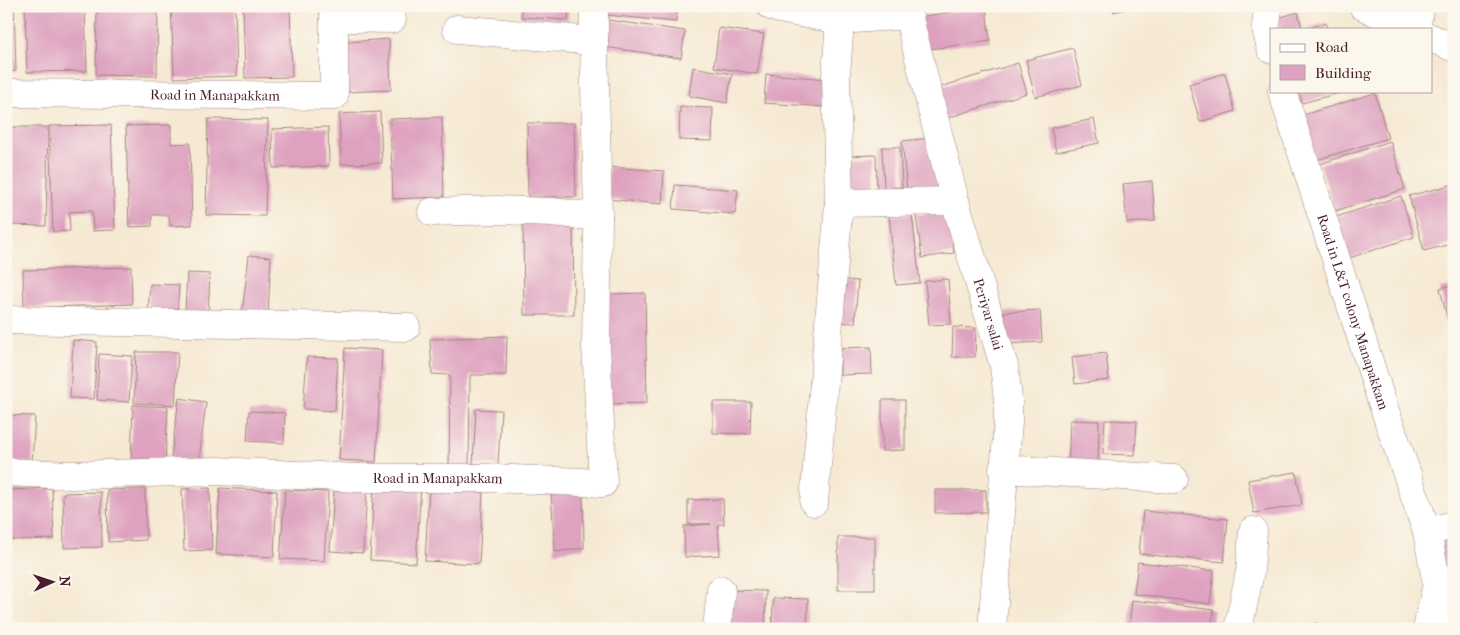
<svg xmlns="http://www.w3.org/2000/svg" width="1460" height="635" viewBox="0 0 1460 635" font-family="'IM FELL French Canon',serif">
	<rect width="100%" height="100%" fill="#fbf7ec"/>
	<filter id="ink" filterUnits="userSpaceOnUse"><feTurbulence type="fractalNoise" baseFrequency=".02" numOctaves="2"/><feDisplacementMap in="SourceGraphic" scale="10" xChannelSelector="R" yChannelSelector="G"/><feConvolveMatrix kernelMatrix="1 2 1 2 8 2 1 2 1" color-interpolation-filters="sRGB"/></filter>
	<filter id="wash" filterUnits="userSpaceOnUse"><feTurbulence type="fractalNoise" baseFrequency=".0096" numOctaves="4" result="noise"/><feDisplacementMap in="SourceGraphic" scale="20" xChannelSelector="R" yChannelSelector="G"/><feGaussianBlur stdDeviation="1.12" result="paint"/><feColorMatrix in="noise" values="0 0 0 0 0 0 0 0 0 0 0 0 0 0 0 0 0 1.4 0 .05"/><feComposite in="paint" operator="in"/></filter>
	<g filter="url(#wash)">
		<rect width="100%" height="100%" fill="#f6e9d3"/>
		<g id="blocks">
			<path fill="#dea2c0" d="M6 6H14L16 71 6 72Z
				M25 6H85L87 71 27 72Z
				M97 6H158L157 76 96 75Z
				M171 6H235L237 76 174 78Z
				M243 6H290L292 77 245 78Z
				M522 6H569L568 20 521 17Z
				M607 6H677L676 22 606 15Z
				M1112 6H1132V7L1114 12Z
				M986 7 990 41 922 50 918 17Z
				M1298 12 1302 29H1281L1278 18Z
				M608 20 685 31 681 58 604 47Z
				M1326 23 1327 29H1307V28Z
				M719 28 764 34 757 74 714 67Z
				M389 39 391 90 346 92 347 42Z
				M1073 48 1082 85 1035 97 1026 60Z
				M1018 63 1027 93 944 119 934 89Z
				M693 67 732 74 727 103 689 96Z
				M1225 73 1235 111 1200 122 1189 84Z
				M766 74 829 79 827 107 764 103Z
				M1299 91H1343V92L1302 103Z
				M1375 93 1388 138 1316 160 1303 115Z
				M680 107 713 108 712 141 679 140Z
				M380 112 382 163 341 164 339 114Z
				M442 117 444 197 393 199 390 119Z
				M208 119 268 120 265 216 206 215Z
				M1094 119 1099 143 1056 152 1051 128Z
				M527 123H574L576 197H528Z
				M111 125 115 230 93 231 92 211 69 212 70 231 53 232 49 126Z
				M171 125V144L190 143 192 225 170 226 169 215H152V226L129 227 126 126Z
				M6 127H48L46 226 6 225Z
				M328 127 329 166 273 168 272 129Z
				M931 138 937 189 907 192 902 141Z
				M1390 141 1405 189 1335 211 1320 164Z
				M882 147H900L902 187 884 188Z
				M876 155 877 191 848 192 847 156Z
				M609 167 664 171 662 204 607 199Z
				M1152 181 1155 221 1127 223 1123 184Z
				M1454 184V243L1424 251 1409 196Z
				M675 185 738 190 735 214 673 209Z
				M1401 196 1414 237 1349 258 1336 217Z
				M948 211 954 253 922 258 916 215Z
				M912 214 920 283 896 285 889 216Z
				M523 221H573L574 315H524Z
				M249 255 271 257 268 315 242 314Z
				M131 267 132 304 24 308 23 270Z
				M187 273 210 274 208 313 185 312Z
				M835 279 858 281 855 323 832 322Z
				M948 279 951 324 929 325 925 281Z
				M150 284 179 285 177 315 148 313Z
				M1454 285V334L1451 335 1440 288Z
				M645 293 647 403 610 404 608 294Z
				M1040 310 1042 342 1005 344 1004 312Z
				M953 327 976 328 975 357H952Z
				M507 336 506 375H470L469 467 449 468 450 375 432 374 430 339Z
				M73 340 97 342 94 399 70 398Z
				M871 347 872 374 840 375V348Z
				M345 348 382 350 376 462 339 460Z
				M136 352H178L175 405 134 403Z
				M1106 353 1109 380 1075 384 1072 357Z
				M99 354 132 356 129 402 97 400Z
				M307 357 338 358 335 411 303 409Z
				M179 398 206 402 199 461 171 458Z
				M882 400H905V450L882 451Z
				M713 402H751L750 434 713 433Z
				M133 405 168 407 165 463 131 461Z
				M476 409 501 410 498 465 473 464Z
				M249 411 285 413 284 443 247 441Z
				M6 415 35 416 32 463 6 461Z
				M1070 420 1099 421 1098 470 1068 469Z
				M1105 420 1137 421 1135 455 1103 454Z
				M1296 472 1302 505 1254 513 1248 480Z
				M374 482 421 485 416 563 370 560Z
				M52 488 54 539 11 540 10 490Z
				M210 488 212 550 184 551 182 489Z
				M220 488 277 491 274 557 216 554Z
				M145 489 146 540 108 542 107 490Z
				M429 489 483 492 479 564 425 561Z
				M285 490 328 492 324 561 280 559Z
				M334 490 367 492 363 553 330 551Z
				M935 490H986V512L935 513Z
				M101 492 102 547 64 548 63 493Z
				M551 493H583L584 548 555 552Z
				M723 499 724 524H718L720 555 685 557 684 526 711 524H688V500Z
				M1143 511 1228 519 1224 562 1139 554Z
				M1454 536V583L1448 584 1438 540Z
				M838 537H875V590H838Z
				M1138 562 1214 571 1210 604 1134 594Z
				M731 590 766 591 765 629H730Z
				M773 598 808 599 807 629H772Z
				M1132 600 1214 610 1211 629H1129Z
				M1316 623 1342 628V629H1315Z"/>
		</g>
	</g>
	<g filter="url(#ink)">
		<use href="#blocks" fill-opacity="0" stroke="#a0847f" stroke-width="1"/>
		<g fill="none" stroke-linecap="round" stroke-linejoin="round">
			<g stroke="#a0847f" stroke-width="29">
				<g id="minor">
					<path d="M771 6 779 9 840 20 908 15"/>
					<path id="s1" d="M906 6 955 201 1004 366 1008 399V422L992 629"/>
					<path d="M1268 6 1266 28 1271 49"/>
					<path d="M1363 6 1410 29"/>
					<path d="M334 18 392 19"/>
					<path d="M840 20 836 76 839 203 955 201"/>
					<path d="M457 29 594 41V6"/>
					<path d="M1416 29 1420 6"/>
					<path d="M1431 38 1454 48"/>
					<path id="s2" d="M1282 91 1382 402 1427 532"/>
					<path id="s3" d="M6 93 334 96V6"/>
					<path d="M432 212 497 210 552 212 598 217"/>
					<path d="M6 320 406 327"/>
					<path d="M1003 469 1174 479"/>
					<path id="s4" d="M6 472 71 475 217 471 358 478H489L603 483 596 345 598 217 594 41"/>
					<path d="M814 502 839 203"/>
					<path d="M1438 588 1450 629"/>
					<path d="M717 629 721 590"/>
					<path d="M1238 629 1250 572 1253 531"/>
					<path d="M1427 629 1437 584 1427 532 1454 525"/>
				</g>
			</g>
			<use href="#minor" stroke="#fff" stroke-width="28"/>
		</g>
	</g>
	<g text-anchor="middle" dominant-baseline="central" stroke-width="5" stroke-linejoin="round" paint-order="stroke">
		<g font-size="14" fill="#4a1f2b" stroke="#fbf7ec">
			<text stroke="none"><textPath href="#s3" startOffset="209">Road in Manapakkam</textPath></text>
			<text stroke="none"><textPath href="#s2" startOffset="232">Road in L&amp;T colony Manapakkam</textPath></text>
			<text stroke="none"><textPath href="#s1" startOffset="319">Periyar salai</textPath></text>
			<text stroke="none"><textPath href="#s4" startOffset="432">Road in Manapakkam</textPath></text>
		</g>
	</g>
	<rect width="1460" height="635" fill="none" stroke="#fbf7ec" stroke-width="25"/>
	<rect x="1270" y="28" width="162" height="65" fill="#fbf7ec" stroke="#b4a19f"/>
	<rect x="1280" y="44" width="25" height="8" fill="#ffffff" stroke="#b4a19f"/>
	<text x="1315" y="52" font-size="15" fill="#4a1f2b">Road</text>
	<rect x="1280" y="65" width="25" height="15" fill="#dea2c0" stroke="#b4a19f"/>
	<text x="1315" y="78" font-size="15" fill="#4a1f2b">Building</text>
	<g transform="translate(52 582) rotate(87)" stroke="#fbf7ec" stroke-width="4" paint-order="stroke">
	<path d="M0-4L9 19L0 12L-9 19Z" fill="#4a1f2b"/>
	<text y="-8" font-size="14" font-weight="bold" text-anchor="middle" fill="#4a1f2b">N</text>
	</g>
</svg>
